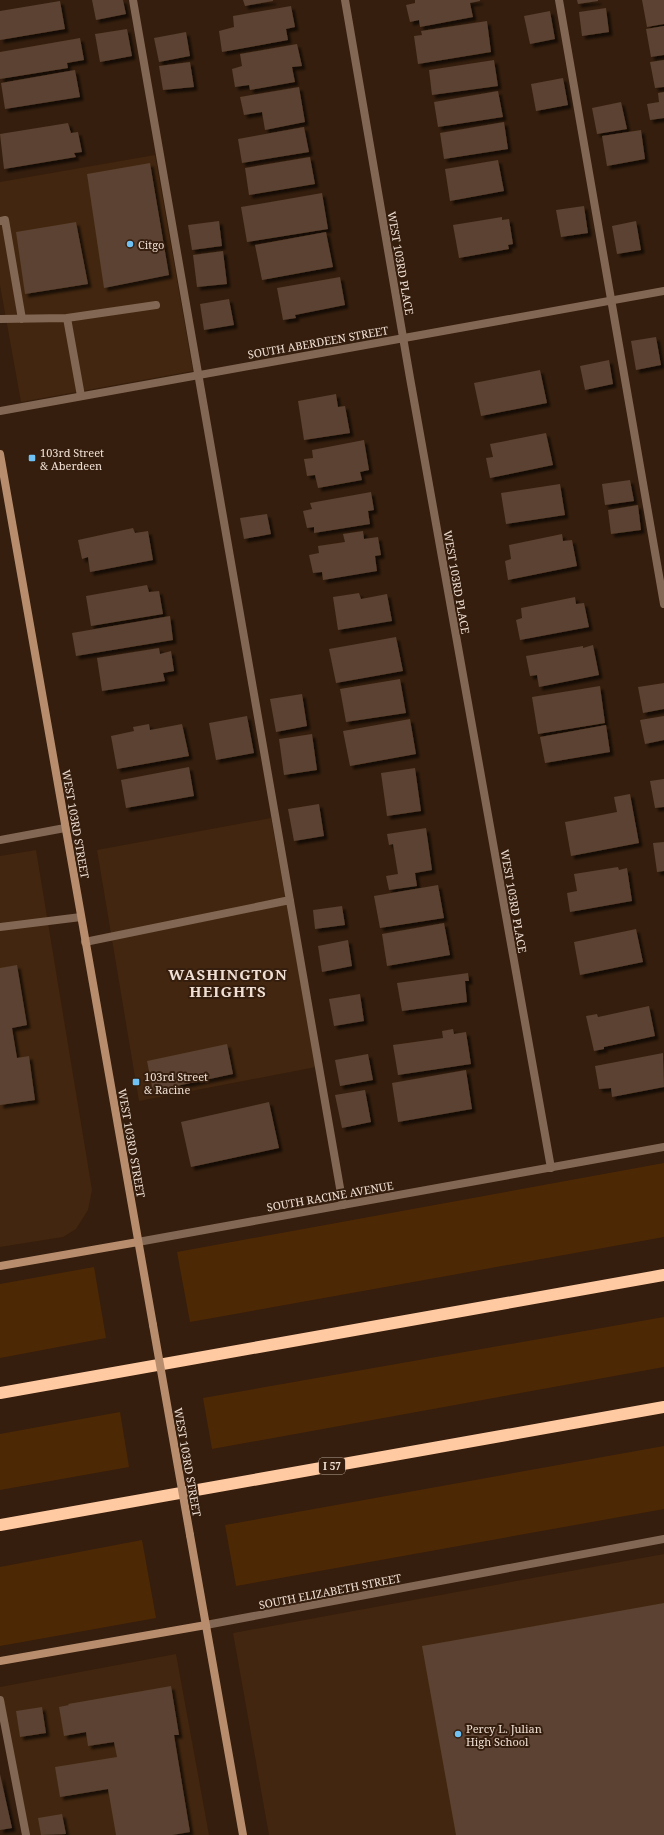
<svg xmlns="http://www.w3.org/2000/svg" width="664" height="1835" viewBox="0 0 664 1835" font-family="'Noto Serif',serif">
	<defs>
		<filter id="shadow"><feDropShadow dx="3.5" dy="3.5" stdDeviation="1" flood-color="#0009"/></filter>
	</defs>
	<rect width="100%" height="100%" fill="#351e0d"/>
	<path fill="#42260f" d="M155 155 193 371 21 402 0 285V182Z
		M271 818 316 1067 139 1101 97 850Z
		M36 850 92 1190 88 1210 76 1229 63 1237 0 1247V856Z
		M664 1554V1835H269L233 1633Z
		M176 1654 209 1835H26L0 1700V1687Z"/>
	<path fill="#4d2805" d="M664 1163V1237L190 1322 177 1252Z
		M94 1267 106 1338 0 1358V1284Z
		M664 1317V1367L212 1449 203 1398Z
		M120 1412 129 1467 0 1490V1434Z
		M664 1446V1509L236 1586 225 1525Z
		M142 1540 156 1618 0 1646V1567Z"/>
	<path fill="#5b4230" filter="url(#shadow)" d="M92 0H123L126 14 96 20Z
		M243 0H273V1L245 6Z
		M415 0H480V1L470 3 473 17 420 27 419 20 410 22 406 5 415 3Z
		M577 0H598V1L578 4Z
		M642 0H664V24L647 27Z
		M60 1 65 29 0 40V11Z
		M291 6 295 27 286 29 288 40 222 52 219 31 234 27 233 16Z
		M606 8 609 32 582 36 579 12Z
		M550 11 555 39 530 44 524 16Z
		M487 21 491 52 418 64 414 36 422 35 421 31Z
		M664 26V55L651 57 646 29Z
		M127 29 132 56 100 62 95 34Z
		M186 32 190 56 159 62 154 38Z
		M80 38 84 60 67 63 68 68 0 79V52Z
		M297 44 302 66 292 67 295 82 250 90 249 85 235 87 232 69 242 66 240 54Z
		M494 60 498 86 432 95 429 70Z
		M664 60V87L655 88 650 62Z
		M190 62 194 87 163 90 159 66Z
		M75 70 80 97 5 109 1 83Z
		M563 78 568 105 536 111 531 84Z
		M299 87 305 122 265 130 262 112 244 115 240 97Z
		M498 91 503 117 438 127 434 102Z
		M664 92V118L650 120 647 104 659 102 658 93Z
		M621 102 627 129 597 134 592 108Z
		M504 122 508 149 444 159 440 133Z
		M68 123 71 133 78 132 82 152 74 153 76 157 4 169 0 134Z
		M304 127 309 152 242 163 238 139Z
		M641 130 645 159 607 166 602 136Z
		M310 157 315 184 249 195 245 168Z
		M498 160 504 191 450 201 445 169Z
		M150 163 169 275 104 288 87 174Z
		M322 193 328 229 247 242 241 207Z
		M584 206 588 233 561 237 556 210Z
		M502 217V220L509 219 513 244 508 245 509 249 459 258 453 225Z
		M219 221 222 246 192 250 188 225Z
		M636 221 641 250 617 254 612 226Z
		M76 222 88 284 25 294 16 232Z
		M326 232 333 267 262 280 255 245Z
		M223 251 227 284 197 287 193 255Z
		M340 277 345 305 295 315 296 318 283 320 277 288Z
		M229 299 234 325 204 330 200 304Z
		M656 337 661 365 636 370 631 341Z
		M609 360 613 384 585 390 580 366Z
		M540 370 547 403 481 416 474 383Z
		M336 394 338 407 345 406 350 433 304 440 298 401Z
		M546 433 553 465 490 478 486 458 493 457 490 444Z
		M364 440 369 470 360 472 362 480 318 488 315 475 307 476 304 459 313 458 312 450Z
		M630 480 634 501 605 505 602 484Z
		M560 484 565 515 506 524 501 493Z
		M371 492 374 510 368 511 370 524 314 533V527L307 528 303 511 312 509 310 503Z
		M638 505 641 530 611 534 608 510Z
		M267 514 271 534 244 539 240 518Z
		M133 528 135 533 148 531 153 560 90 572 88 557 82 559 78 540Z
		M363 531 364 539 378 537 381 555 375 556 377 571 323 580 322 572 313 573 309 555 319 553 318 546 345 542 343 534Z
		M562 534 563 541 572 540 577 566 508 580 505 561 511 559 509 545Z
		M147 585 149 592 159 591 163 614 91 626 86 596Z
		M359 593 361 599 387 594 392 621 338 630 333 597Z
		M575 597 576 604 584 603 589 627 520 640 516 620 522 618 521 608Z
		M170 616 173 640 76 656 72 633Z
		M396 637 403 671 336 683 329 649Z
		M593 645 599 675 539 687 537 675 530 676 526 656 583 646V648Z
		M159 648 160 654 171 651 174 671 163 673 165 681 102 691 97 658Z
		M400 679 406 713 346 722 340 689Z
		M664 683V709L643 713 638 687Z
		M600 686 605 723 538 734 532 697Z
		M302 694 307 726 276 732 270 699Z
		M247 716 254 753 216 760 209 723Z
		M664 716V740L645 744 640 720Z
		M410 719 416 754 350 766 343 731Z
		M149 724 150 730 182 724 189 756 117 769 111 736 134 731 133 727Z
		M606 725 610 752 545 763 540 737Z
		M312 734 317 770 284 775 279 739Z
		M189 767 194 796 126 808 121 780Z
		M415 768 421 811 387 816 381 773Z
		M664 779V807L655 808 650 781Z
		M630 794 639 843 571 856 565 822 617 812 614 797Z
		M319 804 324 836 294 841 288 809Z
		M426 828 432 870 415 873 417 886 389 890 386 876 398 874 393 844 389 845 387 834Z
		M664 842V871L657 872 653 843Z
		M618 867 619 870 627 868 632 901 570 912 567 893 577 891 574 874Z
		M438 885 444 918 380 928 374 896Z
		M342 906 345 925 315 929 313 910Z
		M444 923 450 955 387 966 382 934Z
		M636 929 643 962 580 975 574 942Z
		M348 940 352 966 322 972 318 946Z
		M17 965 27 1025 12 1028 17 1058 29 1056 35 1100 0 1105V968Z
		M468 973 469 981H465L467 1002 402 1011 397 983Z
		M360 994 364 1021 334 1026 329 999Z
		M649 1006 655 1036 604 1047V1049L594 1051 586 1016 597 1014 598 1017Z
		M453 1029 454 1034 466 1032 471 1064 398 1075 393 1045 443 1038 442 1031Z
		M227 1044 233 1074 153 1091 147 1061Z
		M663 1053 664 1087 612 1097 611 1088 599 1089 595 1066Z
		M368 1054 373 1080 340 1086 335 1060Z
		M466 1070 472 1109 398 1122 392 1083Z
		M365 1090 371 1122 342 1128 335 1095Z
		M269 1102 279 1148 191 1167 181 1122Z
		M664 1603V1835H456L422 1646Z
		M171 1686 179 1735H174L190 1832 172 1835H116L108 1789 60 1797 55 1767 117 1757 114 1742 88 1746 86 1732 64 1736 59 1707 69 1705 68 1704Z
		M42 1707 46 1733 20 1737 16 1711Z
		M0 1774 12 1828 0 1830Z
		M62 1814 66 1834 41 1835 38 1818Z"/>
	<g fill="none" stroke-linecap="round" stroke-linejoin="round">
		<path stroke="#826754" stroke-width="8" d="M133 0 343 1205
			M559 0 664 604
			M0 221 5 220 22 319
			M67 318 156 305
			M0 319 67 318 81 396
			M0 927 81 917
			M85 942 290 900
			M0 1700 26 1835"/>
		<path stroke="#826754" stroke-width="8" d="M345 0 410 378 551 1168
			M0 411 664 291
			M0 840 65 828
			M138 1242 664 1147
			M206 1625 664 1539"/>
		<path stroke="#b88d6e" stroke-width="8" d="M0 454 153 1325
			M0 1266 138 1242
			M190 1535 243 1835
			M0 1661 206 1625"/>
		<path stroke="#ffc9a1" stroke-width="12" d="M0 1393 664 1275
			M0 1525 664 1407"/>
		<path stroke="#b88d6e" stroke-width="8" d="M153 1325 190 1535"/>
	</g>
	<g fill="#70c1f4" stroke="#351e0d" stroke-width="1.5">
		<circle cx="130" cy="244" r="4"/>
		<rect x="28" y="454" width="8" height="8" rx="2"/>
		<rect x="132" y="1078" width="8" height="8" rx="2"/>
		<circle cx="458" cy="1734" r="4"/>
	</g>
	<g text-anchor="middle" dominant-baseline="central" stroke-width="4" stroke-linejoin="round" paint-order="stroke">
		<rect fill="#351e0d" stroke="#b7a598" stroke-width="1" x="319" y="1458" width="26" height="16" rx="3"/>
		<g font-size="10" font-weight="bold" fill="#efdfd4">
			<text x="332" y="1466">I 57</text>
		</g>
		<g font-size="11" fill="#efdfd4" stroke="#351e0d" text-anchor="start">
			<text x="138" y="244">Citgo</text>
			<text x="40" y="452">103rd Street<tspan x="40" dy="13">&amp; Aberdeen</tspan></text>
			<text x="144" y="1076">103rd Street<tspan x="144" dy="13">&amp; Racine</tspan></text>
			<text x="466" y="1728">Percy L. Julian<tspan x="466" dy="13">High School</tspan></text>
		</g>
		<g font-size="11" fill="#efdfd4" stroke="#351e0d">
			<text transform="translate(401 263) rotate(80)">WEST 103RD PLACE</text>
			<text transform="translate(318 342) rotate(-10)">SOUTH ABERDEEN STREET</text>
			<text transform="translate(457 582) rotate(80)">WEST 103RD PLACE</text>
			<text transform="translate(76 824) rotate(80)">WEST 103RD STREET</text>
			<text transform="translate(514 901) rotate(80)">WEST 103RD PLACE</text>
			<text transform="translate(132 1143) rotate(80)">WEST 103RD STREET</text>
			<text transform="translate(330 1196) rotate(-10)">SOUTH RACINE AVENUE</text>
			<text transform="translate(188 1462) rotate(80)">WEST 103RD STREET</text>
			<text transform="translate(330 1591) rotate(-11)">SOUTH ELIZABETH STREET</text>
		</g>
		<g font-size="15" font-weight="bold" letter-spacing="1" fill="#efdfd4" stroke="#351e0d">
			<text x="228" y="974">WASHINGTON<tspan x="228" dy="17">HEIGHTS</tspan></text>
		</g>
	</g>
</svg>
